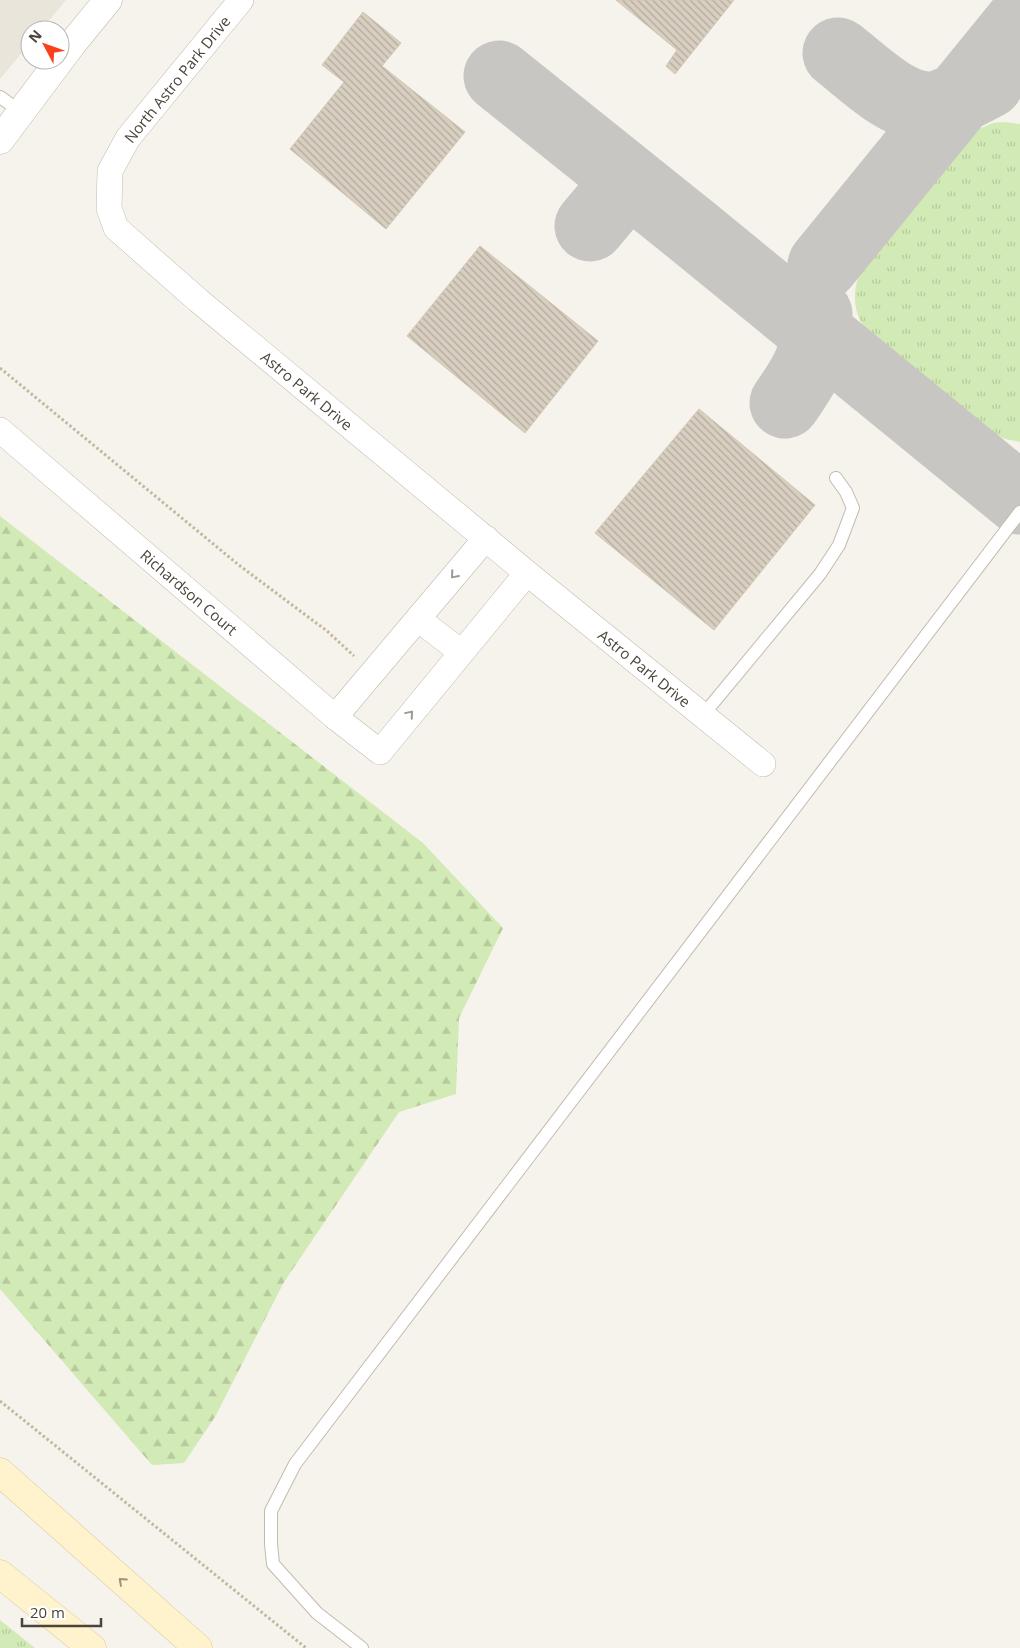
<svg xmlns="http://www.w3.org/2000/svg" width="1020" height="1648" viewBox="0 0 1020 1648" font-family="'Open Sans',sans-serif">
	<defs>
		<pattern id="grass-tufts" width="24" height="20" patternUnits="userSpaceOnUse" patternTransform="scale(1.25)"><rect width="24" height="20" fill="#d2eab5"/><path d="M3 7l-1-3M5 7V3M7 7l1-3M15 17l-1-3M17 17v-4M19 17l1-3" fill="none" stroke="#b6ca9c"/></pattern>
		<pattern id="forest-firs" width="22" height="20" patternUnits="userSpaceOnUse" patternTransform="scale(1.25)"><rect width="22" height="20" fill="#d2eab5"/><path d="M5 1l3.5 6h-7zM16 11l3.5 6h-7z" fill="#b6ca9c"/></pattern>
		<pattern id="building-back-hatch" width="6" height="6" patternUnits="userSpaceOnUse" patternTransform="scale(1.25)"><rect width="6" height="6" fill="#d8cfc1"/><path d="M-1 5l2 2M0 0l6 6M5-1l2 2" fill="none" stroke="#b1aa9e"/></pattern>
	</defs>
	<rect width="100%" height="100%" fill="#f6f3ec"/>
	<path fill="#eae5da" d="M0 0H66L41 30H30V43L0 79Z"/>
	<path fill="url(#grass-tufts)" d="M1003 122 1020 124V442L1005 439 984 429 876 341C851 319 849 289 866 261L953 152 965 140 979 129 993 123Z
		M0 1620 35 1648H0Z"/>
	<path fill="url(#forest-firs)" d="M0 516 423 843 503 928 459 1018 456 1094 399 1112 284 1282 215 1417 184 1463 152 1465 0 1289Z"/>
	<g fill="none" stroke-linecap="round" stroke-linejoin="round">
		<path stroke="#c8c6c3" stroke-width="71" d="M838 53C863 72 897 108 931 107 944 107 976 89 988 83
			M499 76 691 230 1020 499
			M590 226 616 195 629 192H642
			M823 265 1020 23
			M785 403C809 369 816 356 817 314"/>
	</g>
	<path fill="url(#building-back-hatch)" stroke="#d3c7b4" d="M616 0H734L675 74 666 66 677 50Z
		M363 12 401 43 382 66 465 132 386 229 290 149 344 82 322 65Z
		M480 246 598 341 525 433 407 336Z
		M699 409 815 505 714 630 595 533Z"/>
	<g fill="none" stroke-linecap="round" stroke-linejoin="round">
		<g stroke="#c2bbae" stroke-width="14">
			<path id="service" d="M0 97 21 112
				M703 715 820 574 839 545 853 508 846 492 836 478
				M362 1648 317 1613 273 1564 271 1544V1511L295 1464 1020 512"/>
		</g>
		<g stroke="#c2bbae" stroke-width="26">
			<g id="minor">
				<path id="s1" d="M241 0 128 138 110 171 109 208 116 228 199 301 527 573 763 764"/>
				<path id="s2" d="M0 430 335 717 380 752 527 573"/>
				<path d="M418 619 461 652"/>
				<path d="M335 717 486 538"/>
			</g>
		</g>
		<g stroke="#c2bbae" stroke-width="29">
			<path id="tertiary" d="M0 140 72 44 108 0"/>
		</g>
		<g stroke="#d6c79b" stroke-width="29">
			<path id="secondary" d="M0 1472 198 1648
				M0 1574 92 1648"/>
		</g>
		<path stroke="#c4b79f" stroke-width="3" stroke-dasharray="2.5 2.5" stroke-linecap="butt" d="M0 368 240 566 327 631 354 656
			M0 1401 306 1648"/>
		<use href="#service" stroke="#fff" stroke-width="12"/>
		<use href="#minor" stroke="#fff" stroke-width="25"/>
		<use href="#tertiary" stroke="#fff" stroke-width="28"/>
		<use href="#secondary" stroke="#fff3cd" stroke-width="28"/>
	</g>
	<defs><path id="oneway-chevron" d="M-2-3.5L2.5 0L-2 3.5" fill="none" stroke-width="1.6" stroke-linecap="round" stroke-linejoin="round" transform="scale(1.25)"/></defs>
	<g stroke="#9c9892">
		<use href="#oneway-chevron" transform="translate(454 575) rotate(131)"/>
		<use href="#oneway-chevron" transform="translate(410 714) rotate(-50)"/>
	</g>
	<use stroke="#9c937c" href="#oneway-chevron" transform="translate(122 1581) rotate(-138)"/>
	<g text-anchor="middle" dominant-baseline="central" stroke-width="4" stroke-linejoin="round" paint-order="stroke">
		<g font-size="15" fill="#4b4439" stroke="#fff">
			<text transform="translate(177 79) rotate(-51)">North Astro Park Drive</text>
			<text stroke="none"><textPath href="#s1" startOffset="525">Astro Park Drive</textPath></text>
			<text stroke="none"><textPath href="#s2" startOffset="249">Richardson Court</textPath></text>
			<text stroke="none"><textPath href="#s1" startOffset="962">Astro Park Drive</textPath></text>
		</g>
	</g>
	<g transform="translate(45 45) rotate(311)"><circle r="24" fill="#ffffff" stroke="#b7b4b0"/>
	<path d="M0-4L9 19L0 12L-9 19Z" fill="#fc3f1d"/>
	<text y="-8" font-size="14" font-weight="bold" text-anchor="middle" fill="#4b4439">N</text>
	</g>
	<path d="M22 1618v8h79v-8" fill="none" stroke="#4b4439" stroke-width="2.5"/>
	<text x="30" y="1618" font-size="15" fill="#4b4439" stroke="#ffffff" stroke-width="4" paint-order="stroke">20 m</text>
</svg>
